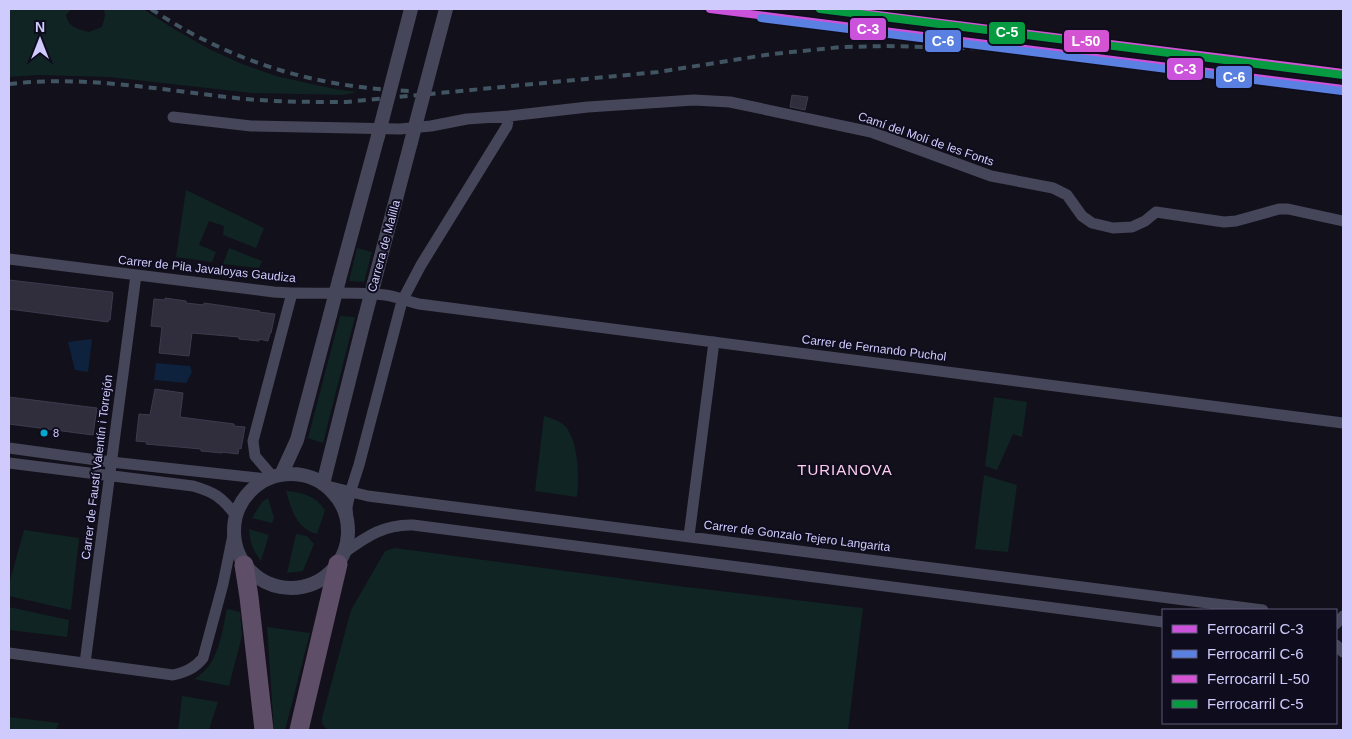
<svg xmlns="http://www.w3.org/2000/svg" width="1352" height="739" viewBox="0 0 1352 739" font-family="Arial,sans-serif">
	<rect width="100%" height="100%" fill="#12101a"/>
	<path fill="#102424" d="M9 9H71L66 15C68 27 78 29 89 32L102 27 105 16 104 9H143L174 29 209 49 242 64 276 76 335 89 357 92 344 95 252 93 109 77 38 75 9 77Z
		M186 190 264 228 256 248 223 235 224 226 209 221 199 245 216 252 212 262 176 257Z
		M229 248 262 261 259 268 223 264Z
		M357 248 372 252 364 282 349 281Z
		M340 316 355 317 323 443 308 438Z
		M994 397 1027 402 1022 437 1013 434 997 470 985 466Z
		M544 416C551 418 561 421 566 427 579 444 579 477 577 497L535 491Z
		M984 475 1017 485 1008 552 975 549Z
		M286 491C302 492 316 496 325 510L317 534C296 529 291 508 286 491Z
		M268 498 274 518 272 523 252 518 262 502Z
		M249 529 269 535 261 561C253 551 250 542 249 529Z
		M24 530 79 538 71 610 9 596V584Z
		M296 534 307 536 314 544 303 571 287 573Z
		M395 548 678 586 863 608 848 730H330C323 728 322 724 322 718L351 610 385 551Z
		M9 607 69 620 67 637 9 630Z
		M227 609 240 612 242 636 229 686 194 679C219 665 221 635 227 609Z
		M267 627 310 633 285 730H274Z
		M182 696 218 702 209 730H178Z
		M9 717 59 723 56 730H9Z"/>
	<path fill="#0e213d" d="M92 339 88 372 75 370 68 342Z
		M156 363 190 366 192 372 186 383 154 380Z"/>
	<path fill="#302e3c" stroke="#3e3a4e" d="M792 95 808 97 805 110 790 107Z
		M9 280 112 292 113 293 110 320H108V322L9 309Z
		M165 298 186 301V303L204 305V303L260 311 259 312 275 314 271 333H270L268 341 259 339V341L239 339V337L192 333 189 356 159 353 162 327 151 326 154 299 165 300Z
		M155 389 183 393 180 417 234 424V426L245 427 241 449 239 448 238 454 222 452V453L201 451V449L146 444 147 442 136 441 139 414 150 415Z
		M9 397 97 408 93 435 9 424Z"/>
	<g fill="none" stroke-linecap="round" stroke-linejoin="round">
		<path stroke="#46465a" stroke-width="11" d="M173 117 251 126 400 129 431 126 467 119 509 116 588 107 694 100 730 102 871 132 991 176 1053 188 1067 195 1082 216 1092 223 1113 228 1132 227 1145 221 1156 212 1224 222 1236 221 1279 209H1288L1343 221
			M9 259 274 292C311 295 348 291 385 295 396 296 408 302 419 304L1343 423
			M9 448 111 462 267 479
			M9 463 193 486C214 492 222 497 236 516
			M273 477 255 456 253 441 292 293
			M327 486 368 496 1263 610
			M348 522 347 507 350 493 359 465 402 301 421 265 507 126 509 116
			M689 536 714 342
			M345 552C367 536 385 524 413 525L1163 622
			M1336 624 1343 616
			M1336 645 1343 652
			M9 653 173 675C186 672 195 668 203 658L223 584 233 535
			M85 663 136 275"/>
		<path stroke="#46465a" stroke-width="14" d="M339 280 378 136
			M374 283 411 142
			M234 531a57 57 0 1 1 114 0a57 57 0 1 1-114 0Z
			M281 475 297 440 330 315
			M323 484 365 317"/>
		<path stroke="#5e4e68" stroke-width="19" d="M244 565 249 597 264 730
			M299 730 338 564"/>
		<path stroke="#405461" stroke-width="4" stroke-dasharray="8 6" stroke-linecap="butt" d="M151 9C231 62 316 88 412 91
			M9 84C86 75 160 90 236 98 272 102 309 102 346 102L658 72 772 54 842 47 887 46 1005 49 1069 55"/>
		<path stroke="#46465a" stroke-width="14" d="M378 136 411 9
			M411 142 446 9
			M330 315 339 280
			M365 317 374 283"/>
		<g stroke="#0f0d1d" stroke-width="11">
			<path id="rail-1" d="M710 9 1343 89"/>
		</g>
		<g stroke="#0f0d1d" stroke-width="11">
			<path id="rail-2" d="M761 18 1342 91"/>
		</g>
		<g stroke="#0f0d1d" stroke-width="11">
			<path id="rail-3" d="M830 9 1343 73"/>
		</g>
		<g stroke="#0f0d1d" stroke-width="11">
			<path id="rail-4" d="M820 9 1343 75"/>
		</g>
		<use href="#rail-1" stroke="#cb53db" stroke-width="8"/>
		<use href="#rail-2" stroke="#5a81e1" stroke-width="8"/>
		<use href="#rail-3" stroke="#d353d3" stroke-width="8"/>
		<use href="#rail-4" stroke="#069a41" stroke-width="8"/>
	</g>
	<circle fill="#00a9ce" stroke="#0f0d1d" stroke-width="2" cx="44" cy="433" r="4.5"/>
	<g text-anchor="middle" dominant-baseline="central" stroke-width="4" stroke-linejoin="round" paint-order="stroke">
		<g font-size="11" fill="#cfcbfd" stroke="#0f0d1d" text-anchor="start">
			<text x="53" y="433">8</text>
		</g>
		<g font-size="12" fill="#cfcbfd" stroke="#0f0d1d">
			<text transform="translate(926 139) rotate(19)">Camí del Molí de les Fonts</text>
			<text transform="translate(384 246) rotate(-75)">Carrera de Malilla</text>
			<text transform="translate(207 269) rotate(6)">Carrer de Pila Javaloyas Gaudiza</text>
			<text transform="translate(874 348) rotate(7)">Carrer de Fernando Puchol</text>
			<text transform="translate(97 467) rotate(-83)">Carrer de Faustí Valentín i Torrejón</text>
			<text transform="translate(797 536) rotate(7)">Carrer de Gonzalo Tejero Langarita</text>
		</g>
		<g font-size="15" letter-spacing="1" fill="#fdcded" stroke="#0f0d1d">
			<text x="845" y="469">TURIANOVA</text>
		</g>
	</g>
	<g stroke="#0f0d1d" stroke-width="2">
		<rect x="849" y="17" width="38" height="24" rx="5" fill="#cb53db"/>
		<rect x="988" y="21" width="38" height="24" rx="5" fill="#069a41"/>
		<rect x="924" y="29" width="38" height="24" rx="5" fill="#5a81e1"/>
		<rect x="1063" y="29" width="47" height="24" rx="5" fill="#d353d3"/>
		<rect x="1166" y="57" width="38" height="24" rx="5" fill="#cb53db"/>
		<rect x="1215" y="65" width="38" height="24" rx="5" fill="#5a81e1"/>
	</g>
	<g font-size="14" text-anchor="middle" font-weight="bold" fill="#fff">
		<text x="868" y="34">C-3</text>
		<text x="1007" y="37">C-5</text>
		<text x="943" y="46">C-6</text>
		<text x="1086" y="46">L-50</text>
		<text x="1185" y="74">C-3</text>
		<text x="1234" y="82">C-6</text>
	</g>
	<rect width="1352" height="739" fill="none" stroke="#cfcbfd" stroke-width="20"/>
	<rect x="1162" y="609" width="175" height="115" fill="#0f0d1d" stroke="#5c5977"/>
	<rect x="1172" y="625" width="25" height="8" fill="#cb53db" stroke="#5c5977"/>
	<text x="1207" y="634" font-size="15" fill="#cfcbfd">Ferrocarril C-3</text>
	<rect x="1172" y="650" width="25" height="8" fill="#5a81e1" stroke="#5c5977"/>
	<text x="1207" y="659" font-size="15" fill="#cfcbfd">Ferrocarril C-6</text>
	<rect x="1172" y="675" width="25" height="8" fill="#d353d3" stroke="#5c5977"/>
	<text x="1207" y="684" font-size="15" fill="#cfcbfd">Ferrocarril L-50</text>
	<rect x="1172" y="700" width="25" height="8" fill="#069a41" stroke="#5c5977"/>
	<text x="1207" y="709" font-size="15" fill="#cfcbfd">Ferrocarril C-5</text>
	<g transform="translate(40 40)" stroke="#0f0d1d" stroke-width="4" paint-order="stroke">
	<path d="M0-4L9 19L0 12L-9 19Z" fill="#cfcbfd"/>
	<text y="-8" font-size="14" font-weight="bold" text-anchor="middle" fill="#cfcbfd">N</text>
	</g>
</svg>
